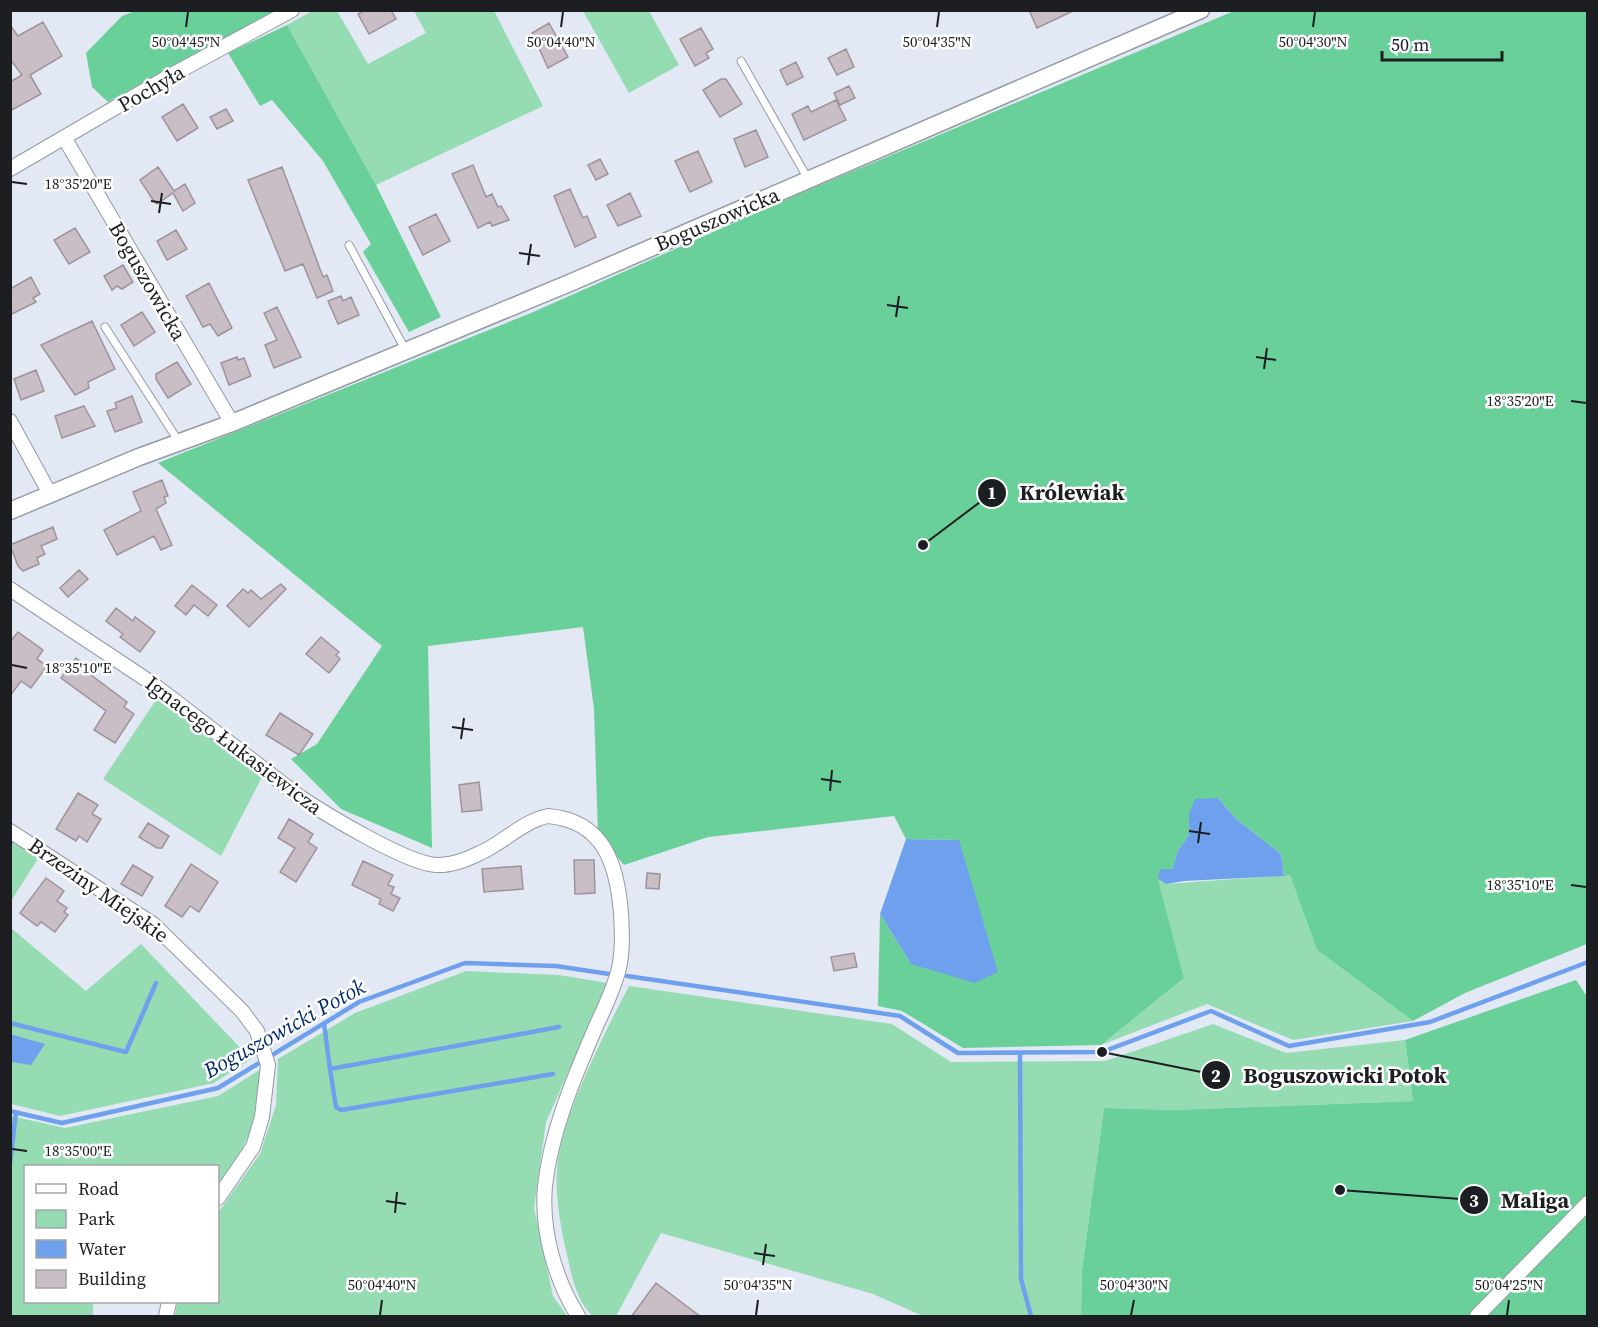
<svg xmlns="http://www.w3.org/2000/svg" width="1598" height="1327" viewBox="0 0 1598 1327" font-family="'Source Serif 4',serif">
	<rect width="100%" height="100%" fill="#e2e8f4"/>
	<path fill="#95dcb2" d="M312 11H337L368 64 426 33 414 11H494L543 106 376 185 287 25Z
		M583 11H649L679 65 629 93Z
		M160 694 267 778 261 779 221 856 103 779Z
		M11 842 39 857 11 901Z
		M1290 875 1317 950 1413 1021 1293 1040 1207 1004 1101 1045 1184 978 1158 879 1166 884Z
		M11 928 86 991 141 944 251 1059 214 1083 60 1116 11 1104Z
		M466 971 559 975 608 983 546 1122 534 1208 553 1296 567 1316H175L177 1302H218V1213L260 1154 276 1105 278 1059 355 1013Z
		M629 986 892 1024 951 1062 1105 1061 1213 1024 1286 1053 1405 1040 1413 1101 1175 1110 1104 1108 1082 1270 1081 1316H923L873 1294 661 1233 616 1316H593C578 1304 572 1278 568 1259 561 1229 555 1199 557 1168 561 1116 605 1033 629 986Z
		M263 1068 255 1121 240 1154 218 1187V1166H26V1302H93V1316H11V1116L65 1128 218 1096Z"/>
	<path fill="#68d098" d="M135 11V10L274 11 108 102 92 87 86 53 122 16Z
		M1234 11H1587V944L1465 993 1413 1021 1317 950 1290 875 1284 876 1281 854 1236 819 1218 798 1189 814V835L1177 852 1173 870 1158 879 1184 978 1101 1045 963 1048 902 1011 878 1006 880 914 911 964 959 840 906 839 894 816 708 837 624 865 598 834 594 709 583 627 428 646 432 848 341 809 291 759 317 744 382 646 158 463 531 313 799 194Z
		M287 25 376 185 441 317 409 332 363 252 371 244 323 161 272 100 260 106 228 53Z
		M1576 980 1588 998 1587 1316H1081L1082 1270 1104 1108 1175 1110 1413 1101 1405 1040Z"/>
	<path fill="#6fa0ee" d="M1218 798 1236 819 1281 854 1284 876 1184 881 1166 884 1158 879 1160 869H1173L1177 852 1189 835V814L1195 799Z
		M906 839 959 840 998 972 975 983 911 964 880 914Z
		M10 1034 45 1044 31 1065 11 1062Z"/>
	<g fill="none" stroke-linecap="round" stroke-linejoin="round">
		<path stroke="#6fa0ee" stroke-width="4.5" d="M10 844 11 842
			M627 976 900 1016 958 1053 1102 1052 1211 1011 1289 1046 1430 1022 1588 962
			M10 1023 126 1052 156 983
			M324 1023 330 1069 559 1027
			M1020 1053 1021 1279 1031 1316
			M330 1069 336 1107 341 1110 553 1074
			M10 1111 62 1123 218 1088 359 1002 465 963 556 966 609 974
			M10 1163 16 1112"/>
	</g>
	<path fill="#c9bec6" stroke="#9e939b" stroke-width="1.5" d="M365 10H391L396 19 369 34 358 14Z
		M1029 10H1075L1037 28Z
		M43 22 62 56 30 75 41 94 10 111V82L22 75 10 59V25L18 36Z
		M549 23 568 57 548 68 532 33Z
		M701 28 713 49 706 53 709 58 695 66 680 39Z
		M846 49 854 67 837 75 828 58Z
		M796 62 803 77 787 85 780 70Z
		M721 79H726L742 104 720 117 703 90Z
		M849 86 855 98 840 105 834 93Z
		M836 100 846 120 804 140 792 114 808 106 811 112Z
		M183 104 198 128 177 141 162 117Z
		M226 109 233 121 217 129 210 117Z
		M756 130 768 157 745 167 734 139Z
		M698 151 712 182 690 192 675 161Z
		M600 159 608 174 596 180 588 165Z
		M473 165 486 197 492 194 498 207 501 206 509 220 492 226 490 222 478 228 452 174Z
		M158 167 174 191 185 184 195 203 183 211 173 193 157 204 153 200 140 180Z
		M282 167 323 277 327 275 333 291 317 298 303 264 285 271 248 180Z
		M570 189 583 218 587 216 596 237 575 247 554 196Z
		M630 193 641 216 618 226 607 205Z
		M436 214 450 241 423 255 409 227Z
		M75 228 90 252 69 264 54 240Z
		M176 230 187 249 167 260 157 241Z
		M123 265 133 282 122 289 117 286 112 290 104 276Z
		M31 277 40 294 33 298 36 302 10 315V289Z
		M209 283 232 328 218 336 210 324 203 327 186 296Z
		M341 296 343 301 351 297 359 315 338 324 328 301Z
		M277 307 301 357 274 368 265 345 277 340 264 313Z
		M142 312 155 332 134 346 121 325Z
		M92 321 115 369 88 382 89 388 75 395 41 345Z
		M237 357 238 360 244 358 251 376 229 385 221 363Z
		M177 362 191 384 168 398 156 379V374Z
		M36 370 44 391 21 400 14 379Z
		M132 396 142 422 115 432 107 411 117 408 115 403Z
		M84 406 95 426 62 438 55 416Z
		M162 480 168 496 164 497 166 503 156 509 172 545 161 550 154 536 117 555 104 530 141 511 133 492Z
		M53 527 57 539 41 546 45 554 37 558 39 564 23 571 18 566 10 545Z
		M79 570 88 579 68 597 60 588Z
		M281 584 286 589 249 627 227 606 243 589 248 593 251 590 261 599Z
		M192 585 217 605 208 616 194 605 186 615 175 606Z
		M116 608 133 621 135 617 155 632 140 652 120 637 123 634 106 621Z
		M18 632 43 650 37 659 47 666 31 688 21 681 10 696V642Z
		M321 637 339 652 336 655 340 659 329 673 306 654Z
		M76 658 89 668 87 672 127 702 124 707 134 714 115 743 94 730 106 711 61 678Z
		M280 713 313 734 299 755 266 735Z
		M479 782 482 810 462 812 459 785Z
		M78 793 98 805 92 814 101 819 87 842 79 836 76 841 56 829Z
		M289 819 313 834 308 842 317 848 296 882 280 872 295 848 278 838Z
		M148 823 169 836 162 848H157L139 837Z
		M574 860H594L595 893 575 894Z
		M363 861 393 875 388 885 394 887 391 894 400 898 393 911 379 904 381 899 352 885Z
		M191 864 218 882 199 912 190 906 182 917 165 906Z
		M133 865 153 877 142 896 121 884Z
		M521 866 523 889 484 892 482 869Z
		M647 873 660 874 659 889 646 888Z
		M46 878 64 891 57 901 67 908 64 912 68 915 55 932 41 922 37 926 20 913Z
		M854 953 857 967 834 971 831 957Z
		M656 1283 701 1317H631Z"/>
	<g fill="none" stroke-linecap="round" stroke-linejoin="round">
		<g stroke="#959ba5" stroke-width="9">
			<path id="service" d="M741 61 808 179
				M349 245 406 351
				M105 327 179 442"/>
		</g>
		<g stroke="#959ba5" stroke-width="16">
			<path id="minor" d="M65 139 232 423
				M10 169 166 78 292 10
				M10 421 50 494
				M10 589 153 684 300 797C327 815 406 863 436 865 451 866 466 860 480 853 503 843 523 821 548 816 604 821 617 864 621 913 622 931 623 950 619 968 614 990 603 1010 594 1031 573 1080 551 1132 545 1186 541 1231 555 1279 578 1316
				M10 831 153 924 242 1011 257 1031 268 1065 262 1117 253 1147 218 1198
				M166 1316 169 1302
				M1477 1316 1588 1203"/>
		</g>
		<g stroke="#959ba5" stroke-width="19">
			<path id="tertiary" d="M10 511 139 457 232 423 572 282 1201 10"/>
		</g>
		<use href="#service" stroke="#fff" stroke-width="7"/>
		<use href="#minor" stroke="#fff" stroke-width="14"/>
		<use href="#tertiary" stroke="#fff" stroke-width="16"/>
	</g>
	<path fill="none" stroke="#1c1e22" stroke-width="2" d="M186 27 188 12M561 27 563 12M937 27 939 12M1313 27 1315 12M12 182 27 184M151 201 171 204M159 213 162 193M519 253 540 256M528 265 531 244M887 305 908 308M896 317 899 296M1256 357 1276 360M1264 369 1267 348M1571 401 1586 403M12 665 27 668M452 727 473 730M461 739 464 718M821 779 841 782M830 791 832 770M1189 831 1210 834M1198 843 1201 822M1571 885 1586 887M12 1149 27 1151M386 1201 406 1204M395 1213 397 1192M754 1253 775 1256M763 1265 766 1244M380 1315 382 1300M756 1315 758 1300M1131 1315 1134 1300M1507 1315 1509 1300"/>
	<g text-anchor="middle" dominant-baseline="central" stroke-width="5" stroke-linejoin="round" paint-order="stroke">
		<g font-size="21" fill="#1c1e22" stroke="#fff">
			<text transform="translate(151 88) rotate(-30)">Pochyła</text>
			<text transform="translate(717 219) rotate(-23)">Boguszowicka</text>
			<text transform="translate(148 281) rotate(60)">Boguszowicka</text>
			<text transform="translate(234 745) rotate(37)">Ignacego Łukasiewicza</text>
			<text transform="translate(99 890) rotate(35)">Brzeziny Miejskie</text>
		</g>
		<g font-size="22" font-style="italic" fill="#002b6e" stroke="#fff">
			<text transform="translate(284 1028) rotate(-29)">Boguszowicki Potok</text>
		</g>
	</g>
	<g font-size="15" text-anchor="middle" fill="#1c1e22" stroke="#fff" stroke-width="5" stroke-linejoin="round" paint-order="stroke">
		<text x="186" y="47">50°04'45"N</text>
		<text x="561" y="47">50°04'40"N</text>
		<text x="937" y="47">50°04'35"N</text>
		<text x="1313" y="47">50°04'30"N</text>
		<text x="78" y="189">18°35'20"E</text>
		<text x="1520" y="406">18°35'20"E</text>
		<text x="78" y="673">18°35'10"E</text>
		<text x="1520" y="890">18°35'10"E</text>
		<text x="78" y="1156">18°35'00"E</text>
		<text x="382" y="1290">50°04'40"N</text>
		<text x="758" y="1290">50°04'35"N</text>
		<text x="1134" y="1290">50°04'30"N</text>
		<text x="1509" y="1290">50°04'25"N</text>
	</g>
	<path fill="none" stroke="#1c1e22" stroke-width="2" d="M923 545L992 493M1102 1052L1216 1075M1340 1190L1474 1200"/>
	<g fill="#1c1e22" stroke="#fff" stroke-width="2">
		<circle cx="923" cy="545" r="6"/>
		<circle cx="1102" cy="1052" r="6"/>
		<circle cx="1340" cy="1190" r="6"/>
		<circle cx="992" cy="493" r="15"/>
		<circle cx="1216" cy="1075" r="15"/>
		<circle cx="1474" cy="1200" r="15"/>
	</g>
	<g font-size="18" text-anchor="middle" font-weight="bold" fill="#fff">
		<text x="992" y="499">1</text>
		<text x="1216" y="1082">2</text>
		<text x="1474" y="1207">3</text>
	</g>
	<g font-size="22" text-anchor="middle" font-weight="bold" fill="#1c1e22" stroke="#fff" stroke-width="5" stroke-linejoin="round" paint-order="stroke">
		<text x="1072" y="500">Królewiak</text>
		<text x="1345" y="1083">Boguszowicki Potok</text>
		<text x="1535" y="1208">Maliga</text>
	</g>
	<rect width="1598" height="1327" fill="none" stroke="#1c1e22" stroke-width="24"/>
	<rect x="24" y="1165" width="195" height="138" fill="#ffffff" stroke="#a4a5a7" stroke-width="1.5"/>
	<rect x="36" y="1184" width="30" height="9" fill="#ffffff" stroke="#a4a5a7" stroke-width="1.5"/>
	<text x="78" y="1195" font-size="18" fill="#1c1e22">Road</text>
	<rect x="36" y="1210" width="30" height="18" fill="#95dcb2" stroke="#a4a5a7" stroke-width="1.5"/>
	<text x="78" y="1225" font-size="18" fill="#1c1e22">Park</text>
	<rect x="36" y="1240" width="30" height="18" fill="#6fa0ee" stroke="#a4a5a7" stroke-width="1.5"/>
	<text x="78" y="1255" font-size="18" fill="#1c1e22">Water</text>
	<rect x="36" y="1270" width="30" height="18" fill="#c9bec6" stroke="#a4a5a7" stroke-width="1.5"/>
	<text x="78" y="1285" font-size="18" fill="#1c1e22">Building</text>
	<path d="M1382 51v9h120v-9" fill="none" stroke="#1c1e22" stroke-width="3"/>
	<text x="1391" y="51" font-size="18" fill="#1c1e22" stroke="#ffffff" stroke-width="4.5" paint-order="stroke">50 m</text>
</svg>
